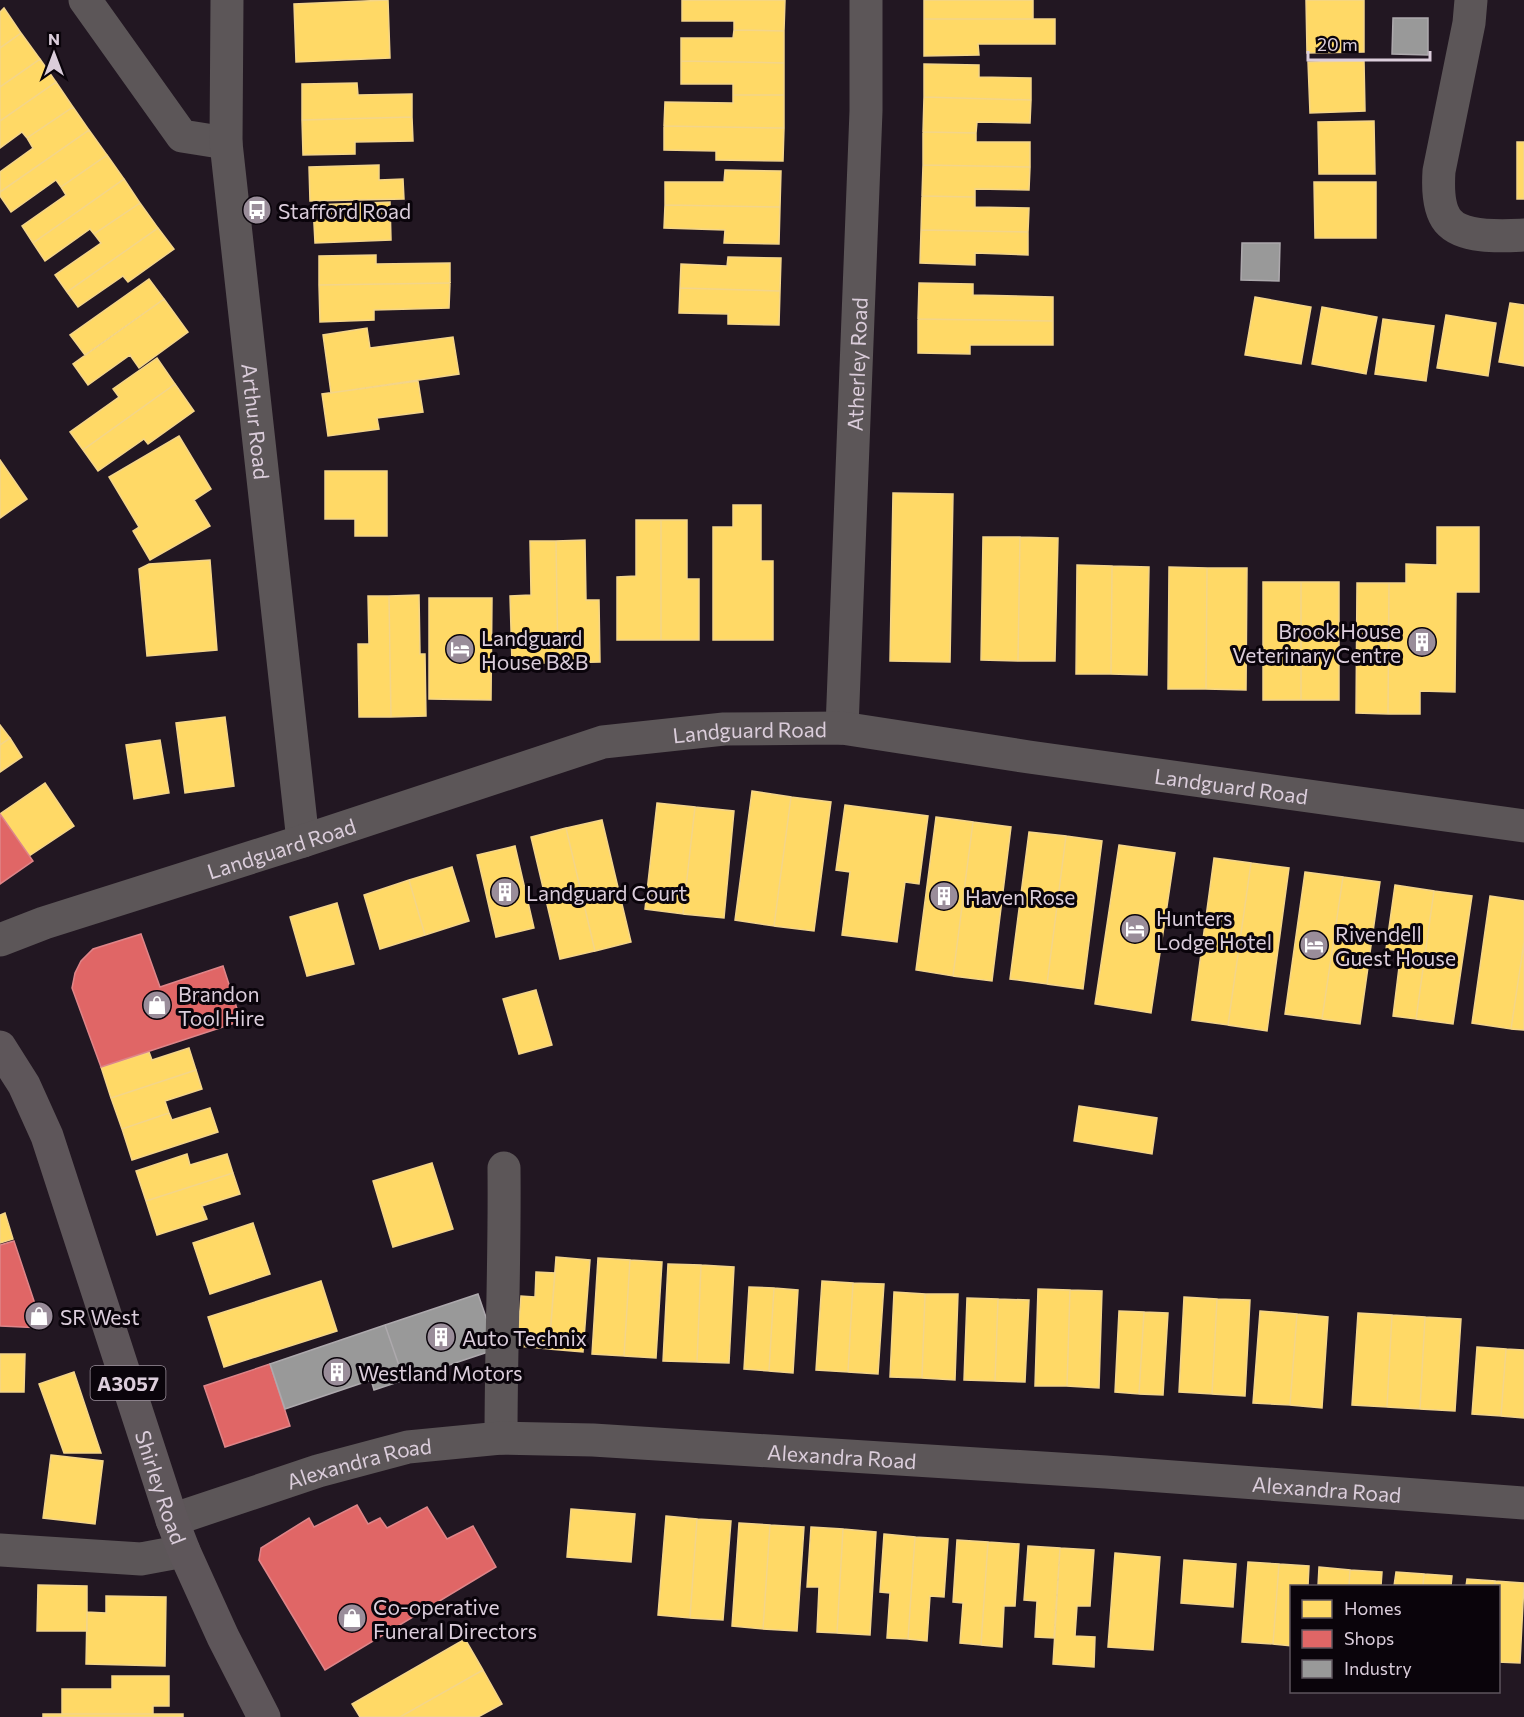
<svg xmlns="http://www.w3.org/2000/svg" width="1524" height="1717" viewBox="0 0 1524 1717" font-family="Commissioner,sans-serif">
	<rect width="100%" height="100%" fill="#221722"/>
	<path fill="#ffd966" stroke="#f4d589" stroke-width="1.5" d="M388 0 390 58 296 62 294 4Z
		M682 0H785L784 31 734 30V21H682Z
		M924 0H1033V19H924Z
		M1306 0H1364V52L1307 53Z
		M4 8 21 33 0 48V12Z
		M924 19H1055V44H978L979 55 924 56Z
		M734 30 784 31V63L681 61V38H733Z
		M21 33 40 59 0 87V48Z
		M40 59 56 82 0 121V87Z
		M681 61 784 63V95H733V84H681Z
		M1364 61 1365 111 1310 113 1308 62Z
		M924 64 979 65V77L1031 78V100L924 97Z
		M56 82 73 107 27 138 22 132 0 148V121Z
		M357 83 358 95 412 94V117L302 120V84Z
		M733 95H784V128L664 126 665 102 733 103Z
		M924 97 1031 100 1030 123 977 122 976 133 923 132Z
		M73 107 89 130 0 192V172L33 148 27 138Z
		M412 117 413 141 355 142V154L303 155 302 120Z
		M1374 121 1375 174H1319L1318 122Z
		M664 126 784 128 783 161 716 160V151L664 150Z
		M89 130 107 155 61 187 56 180 11 212 0 196V192Z
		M923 132 976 133V142H1030V167L923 165Z
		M1517 142H1524V199H1517Z
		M107 155 124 179 33 243 22 226 66 195 61 187Z
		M379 165V180L403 179 404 199 310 201 309 167Z
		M923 165 1030 167 1029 190 975 189V197L922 196Z
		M725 170 781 171 780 207 665 205V182H724Z
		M124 179 140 203 94 234 90 229 45 261 33 243Z
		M1314 182H1376V238H1315Z
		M922 196 975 197V207L1029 208 1028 232 921 230Z
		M390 202 391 240 315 243 313 205Z
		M140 203 158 228 67 292 55 275 101 243 94 234Z
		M665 205 780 207 779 244 724 243 725 230 664 228Z
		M158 228 174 249 128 282 123 276 78 307 67 292Z
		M921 230 1028 232V255L975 253V265L920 263Z
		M376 255V264L450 263V283L319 285V256Z
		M728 257 781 258 780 291 680 288 681 264 727 266Z
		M149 279 164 299 85 355 70 335Z
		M450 283 449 308 374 310V320L320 322 319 285Z
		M919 283 973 284V295L1053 297V321L918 319Z
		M680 288 780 291 779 325 728 324V314L679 313Z
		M1255 297 1311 307 1301 364 1245 355Z
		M164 299 188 332 139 368 130 355 88 385 73 364Z
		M1510 303 1524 305V366L1499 362Z
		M1322 307 1377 317 1366 374 1312 364Z
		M1446 315 1496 323 1488 376 1437 368Z
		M918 319 1053 321V345H970V354L918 353Z
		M1383 319 1434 326 1426 381 1375 374Z
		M367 328 370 348 453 337 459 374 331 393 323 335Z
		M157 358 175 384 83 450 70 432 119 397 113 389Z
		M418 381 423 412 377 418 379 429 328 436 322 394Z
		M175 384 194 411 148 444 144 439 98 471 83 450Z
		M179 436 211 489 194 500 210 526 150 560 133 531 139 527 109 477Z
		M0 460 27 499 0 518Z
		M325 471H387V536H355V519H325Z
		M893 493 953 494 950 662 890 661Z
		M733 505H761V561H773V640H713V527H733Z
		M636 520H661V640H617V577L636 576Z
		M661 520H687V579H699V640H661Z
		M1437 527H1479V592H1456L1455 692 1420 691V714H1388L1389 583H1406V564L1437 565Z
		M983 537H1020L1018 661 981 660Z
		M1020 537 1058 538 1055 661H1018Z
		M585 540 586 600H599L600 662 558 663 556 541Z
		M530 541H556L558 663H512L510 596 531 595Z
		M210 560 217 650 147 656 139 569 149 564Z
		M1077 565 1112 566 1111 674H1076Z
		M1112 566 1149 567 1147 675 1111 674Z
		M1169 567 1207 568 1206 689H1168Z
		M1207 568H1247L1246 690 1206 689Z
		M1263 582H1301V700H1263Z
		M1301 582H1339V700H1301Z
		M1357 583H1389L1388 714 1356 713Z
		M419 595 420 654H425L426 716 391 717 389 596Z
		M368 596H389L391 717H359L358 644H369Z
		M429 598H492L491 700 429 699Z
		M225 717 234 786 185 793 176 723Z
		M0 725 10 738 0 745Z
		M10 738 22 757 0 772V745Z
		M160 740 169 793 134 799 126 745Z
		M45 783 74 826 29 856 0 814Z
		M752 791 791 797 774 926 735 920Z
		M791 797 831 802 814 931 774 926Z
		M657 803 695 807 683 914 645 909Z
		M845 805 928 816 919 884 905 882 897 942 842 935 850 872 836 870Z
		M695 807 734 811 724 918 683 914Z
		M936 817 973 822 953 976 916 970Z
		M602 820 631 942 595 951 566 828Z
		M973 822 1011 827 992 981 953 976Z
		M566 828 595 951 560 959 531 837Z
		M1029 832 1066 836 1047 984 1010 979Z
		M1066 836 1102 841 1083 989 1047 984Z
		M1119 845 1175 853 1151 1013 1095 1004Z
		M515 846 534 928 496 937 477 855Z
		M1214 858 1251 863 1228 1025 1192 1020Z
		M1251 863 1289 868 1267 1031 1228 1025Z
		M452 867 469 921 425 935 409 880Z
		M1305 872 1343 877 1322 1019 1285 1014Z
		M1343 877 1380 882 1360 1024 1322 1019Z
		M409 880 425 935 380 949 364 895Z
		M1395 885 1434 891 1416 1019 1393 1016 1401 951 1386 949Z
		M1434 891 1472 896 1453 1024 1416 1019Z
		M1490 896 1524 901V942L1511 1029 1472 1023Z
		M337 903 354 964 307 976 290 917Z
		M1524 942V1030L1511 1029Z
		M536 990 552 1045 519 1054 503 999Z
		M189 1048 196 1070 111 1098 101 1067 149 1052 152 1060Z
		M196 1070 202 1089 165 1101 169 1113 122 1129 111 1098Z
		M1079 1106 1157 1118 1152 1154 1074 1141Z
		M210 1108 218 1132 132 1160 122 1129 169 1113 172 1120Z
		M187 1154 190 1165 227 1154 233 1173 146 1201 136 1171Z
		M432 1163 453 1229 393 1247 373 1181Z
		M233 1173 240 1194 202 1206 207 1219 157 1235 146 1201Z
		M5 1213 13 1239 0 1243V1215Z
		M253 1223 270 1274 210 1294 193 1243Z
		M556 1257 590 1260 583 1352 549 1349Z
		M598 1258 630 1260 624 1356 592 1354Z
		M630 1260 662 1262 656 1358 624 1356Z
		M668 1264 701 1265 697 1362 663 1361Z
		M701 1265 734 1267 729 1363 697 1362Z
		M536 1272 555 1273 549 1349 517 1346 521 1296 535 1297Z
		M321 1281 337 1331 224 1367 208 1317Z
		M822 1281 853 1283 848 1372 816 1370Z
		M853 1283 884 1284 878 1374 848 1372Z
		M749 1287 774 1288 769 1371 744 1369Z
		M774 1288 798 1290 793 1373 769 1371Z
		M1038 1289 1070 1290 1067 1386H1035Z
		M1070 1290 1102 1291 1099 1388 1067 1386Z
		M894 1292 925 1294 922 1378 890 1377Z
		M925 1294H958L955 1380 922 1378Z
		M1184 1297 1217 1299 1212 1394 1179 1392Z
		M967 1298 998 1299 995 1381 964 1380Z
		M998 1299 1029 1300 1025 1382 995 1381Z
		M1217 1299 1250 1300 1245 1396 1212 1394Z
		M1119 1311 1144 1312 1139 1394 1115 1392Z
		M1260 1311 1297 1314 1290 1405 1253 1403Z
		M1144 1312 1168 1313 1163 1395 1139 1394Z
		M1358 1313 1392 1315 1387 1407 1352 1405Z
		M1297 1314 1328 1317 1322 1408 1290 1405Z
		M1392 1315 1425 1317 1420 1409 1387 1407Z
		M1425 1317 1461 1319 1455 1411 1420 1409Z
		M1477 1347 1506 1349 1501 1416 1472 1414Z
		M1506 1349 1524 1350V1418L1501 1416Z
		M0 1354H25L24 1392H0Z
		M74 1372 101 1453H64L39 1384Z
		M51 1455 103 1461 95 1524 43 1518Z
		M571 1509 635 1514 631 1562 567 1557Z
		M666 1516 697 1519 690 1618 658 1615Z
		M697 1519 731 1521 723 1620 690 1618Z
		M739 1523 770 1525 763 1629 732 1626Z
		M770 1525 804 1527 797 1631 763 1629Z
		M811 1527 843 1529 837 1633 817 1632 819 1587H807Z
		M843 1529 876 1532 870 1635 837 1633Z
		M884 1534 915 1537 908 1639 887 1638 890 1593 880 1592Z
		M915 1537 948 1539 944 1597 930 1596 927 1641 908 1639Z
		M957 1540 988 1542 981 1645 960 1643 963 1603 953 1602Z
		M988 1542 1019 1544 1015 1606H1004L1002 1647 981 1645Z
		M1028 1546 1060 1548 1054 1638 1035 1637 1037 1601 1024 1600Z
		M1060 1548 1094 1550 1090 1606H1077L1075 1636 1095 1637 1094 1667 1053 1664Z
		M1115 1553 1160 1557 1153 1650 1108 1647Z
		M1184 1560 1236 1564 1233 1607 1181 1603Z
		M1248 1562 1279 1564 1273 1644 1242 1642Z
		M1279 1564 1309 1566 1308 1586H1292V1646L1273 1644Z
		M1319 1567 1350 1570 1349 1586H1318Z
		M1350 1570 1382 1572 1381 1586H1349Z
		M1396 1572 1424 1574 1423 1586H1394Z
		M1424 1574 1452 1576 1451 1586H1423Z
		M1467 1579 1495 1581V1586H1466Z
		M1495 1581 1524 1583 1520 1663 1498 1662V1586H1495Z
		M38 1585 87 1586V1631H37Z
		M106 1596 166 1597 165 1666 86 1664 87 1612 106 1613Z
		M465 1639 483 1670 400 1717H360L352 1704Z
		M483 1670 502 1704 478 1717H400Z
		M112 1676H169V1706H153V1714H62V1689H112Z
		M43 1714H183V1717H43Z"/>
	<path fill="#e06666" stroke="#de8589" stroke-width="1.5" d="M0 814 33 861 0 884Z
		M141 934 160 987 223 966 241 1021 101 1067 72 988 75 973 81 961 93 949Z
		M14 1241 43 1328 0 1326V1245Z
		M270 1364 290 1426 225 1447 204 1386Z
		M357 1505 368 1524 380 1518 387 1528 427 1507 447 1539 473 1526 496 1567 325 1670 259 1560 261 1548 309 1518 314 1527Z"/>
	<path fill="#999" stroke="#ada9ad" stroke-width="1.5" d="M1393 18H1428V55L1392 54Z
		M1242 243H1280L1279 281 1241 280Z
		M478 1294 497 1349 404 1380 385 1325Z
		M385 1325 404 1380 374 1390 371 1380 285 1409 270 1364Z"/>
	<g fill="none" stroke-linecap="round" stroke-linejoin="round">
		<g stroke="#5c5658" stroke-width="33">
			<path d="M85 0 182 136 226 143"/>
			<path id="s1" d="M227 0 226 143 303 841"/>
			<path d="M1471 0 1469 23 1439 171C1438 186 1438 209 1448 221 1463 239 1503 236 1524 235"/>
			<path id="s2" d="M842 728 866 111V0"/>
			<path id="s3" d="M0 940 44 923 303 841 603 742 724 729 842 728 1029 757 1524 826"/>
			<path d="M501 1438C501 1348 505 1258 504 1168"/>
			<path id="s4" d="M172 1520 318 1471 408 1447 501 1438 593 1440 1106 1472 1524 1503"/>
			<path d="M0 1550 141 1559 184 1551"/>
		</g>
		<path stroke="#5e565a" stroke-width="33" id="s5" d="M0 1047 24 1085 47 1136 172 1520 184 1551 223 1637 264 1717"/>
	</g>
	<defs>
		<g id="bus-disc" transform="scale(1.5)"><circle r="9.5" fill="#9a8d9a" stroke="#0a040b"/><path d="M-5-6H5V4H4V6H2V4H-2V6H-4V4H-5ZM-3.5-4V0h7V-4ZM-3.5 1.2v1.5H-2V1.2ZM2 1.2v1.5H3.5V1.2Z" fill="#fff"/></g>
		<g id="building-disc" transform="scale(1.5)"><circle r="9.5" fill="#9a8d9a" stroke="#0a040b"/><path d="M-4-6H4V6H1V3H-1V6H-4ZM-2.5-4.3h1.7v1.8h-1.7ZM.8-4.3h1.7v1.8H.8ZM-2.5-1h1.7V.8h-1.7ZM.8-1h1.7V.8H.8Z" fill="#fff"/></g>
		<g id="hotel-disc" transform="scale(1.5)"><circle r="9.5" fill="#9a8d9a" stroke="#0a040b"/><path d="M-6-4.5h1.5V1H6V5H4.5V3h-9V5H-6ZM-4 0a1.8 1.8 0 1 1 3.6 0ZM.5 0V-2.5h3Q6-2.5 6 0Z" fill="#fff"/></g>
		<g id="shop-disc" transform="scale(1.5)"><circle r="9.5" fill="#9a8d9a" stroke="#0a040b"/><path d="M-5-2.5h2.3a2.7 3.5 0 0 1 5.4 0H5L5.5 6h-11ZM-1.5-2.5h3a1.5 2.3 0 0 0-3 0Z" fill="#fff"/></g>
	</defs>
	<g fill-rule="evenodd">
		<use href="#bus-disc" x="257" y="210"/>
		<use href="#building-disc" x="1422" y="642"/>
		<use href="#hotel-disc" x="460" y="649"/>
		<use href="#building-disc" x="505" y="892"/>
		<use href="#building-disc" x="944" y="896"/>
		<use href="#hotel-disc" x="1135" y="929"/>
		<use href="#hotel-disc" x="1314" y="945"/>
		<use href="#shop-disc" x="157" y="1005"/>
		<use href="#shop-disc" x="39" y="1316"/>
		<use href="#building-disc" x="441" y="1337"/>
		<use href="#building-disc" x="337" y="1372"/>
		<use href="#shop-disc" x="352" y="1618"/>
	</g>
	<g text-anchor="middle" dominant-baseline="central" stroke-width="6" stroke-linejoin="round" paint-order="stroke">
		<rect fill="#0a040b" stroke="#9c919d" stroke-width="1.5" x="90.5" y="1366" width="75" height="34" rx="4.5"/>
		<g font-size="20" font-weight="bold" fill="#dbcddb">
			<text x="128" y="1383">A3057</text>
		</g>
		<g font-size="21" fill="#dbcddb" stroke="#0a040b" text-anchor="start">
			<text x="278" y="210">Stafford Road</text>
			<text x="1401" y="630" text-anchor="end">Brook House<tspan x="1401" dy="24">Veterinary Centre</tspan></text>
			<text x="481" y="637">Landguard<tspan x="481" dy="24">House B&amp;B</tspan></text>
			<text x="526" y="892">Landguard Court</text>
			<text x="965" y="896">Haven Rose</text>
			<text x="1156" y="917">Hunters<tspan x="1156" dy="24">Lodge Hotel</tspan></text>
			<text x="1335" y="933">Rivendell<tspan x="1335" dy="24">Guest House</tspan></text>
			<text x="178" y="993">Brandon<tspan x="178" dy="24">Tool Hire</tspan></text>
			<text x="60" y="1316">SR West</text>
			<text x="462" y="1337">Auto Technix</text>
			<text x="358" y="1372">Westland Motors</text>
			<text x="373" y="1606">Co-operative<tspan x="373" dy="24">Funeral Directors</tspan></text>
		</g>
		<g font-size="21" fill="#dbcddb" stroke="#0a040b">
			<text stroke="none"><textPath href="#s2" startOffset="364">Atherley Road</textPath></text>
			<text stroke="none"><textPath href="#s1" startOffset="423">Arthur Road</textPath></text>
			<text stroke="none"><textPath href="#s3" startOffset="782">Landguard Road</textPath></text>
			<text stroke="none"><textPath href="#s3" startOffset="1268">Landguard Road</textPath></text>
			<text stroke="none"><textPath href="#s3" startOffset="296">Landguard Road</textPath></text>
			<text stroke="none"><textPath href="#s4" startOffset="682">Alexandra Road</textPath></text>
			<text stroke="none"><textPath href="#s4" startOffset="196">Alexandra Road</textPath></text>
			<text stroke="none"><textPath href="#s5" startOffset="470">Shirley Road</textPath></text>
			<text stroke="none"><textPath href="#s4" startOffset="1168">Alexandra Road</textPath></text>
		</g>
	</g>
	<rect x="1290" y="1585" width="210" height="108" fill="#0a040b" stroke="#5e545e" stroke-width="1.5"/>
	<rect x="1302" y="1600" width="30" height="18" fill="#ffd966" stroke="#5e545e" stroke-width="1.5"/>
	<text x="1344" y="1615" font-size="18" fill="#dbcddb">Homes</text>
	<rect x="1302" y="1630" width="30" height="18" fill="#e06666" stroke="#5e545e" stroke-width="1.5"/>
	<text x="1344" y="1645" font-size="18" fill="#dbcddb">Shops</text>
	<rect x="1302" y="1660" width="30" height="18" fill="#999999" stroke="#5e545e" stroke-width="1.5"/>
	<text x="1344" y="1675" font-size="18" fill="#dbcddb">Industry</text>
	<g transform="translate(54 54)" stroke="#0a040b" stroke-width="4.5" paint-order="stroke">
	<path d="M0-4.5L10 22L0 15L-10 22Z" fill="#dbcddb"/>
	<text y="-9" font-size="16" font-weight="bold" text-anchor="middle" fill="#dbcddb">N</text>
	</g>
	<path d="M1308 51v9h122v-9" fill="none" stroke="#dbcddb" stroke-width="3"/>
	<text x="1317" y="51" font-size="18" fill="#dbcddb" stroke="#0a040b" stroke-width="4.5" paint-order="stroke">20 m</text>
</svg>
